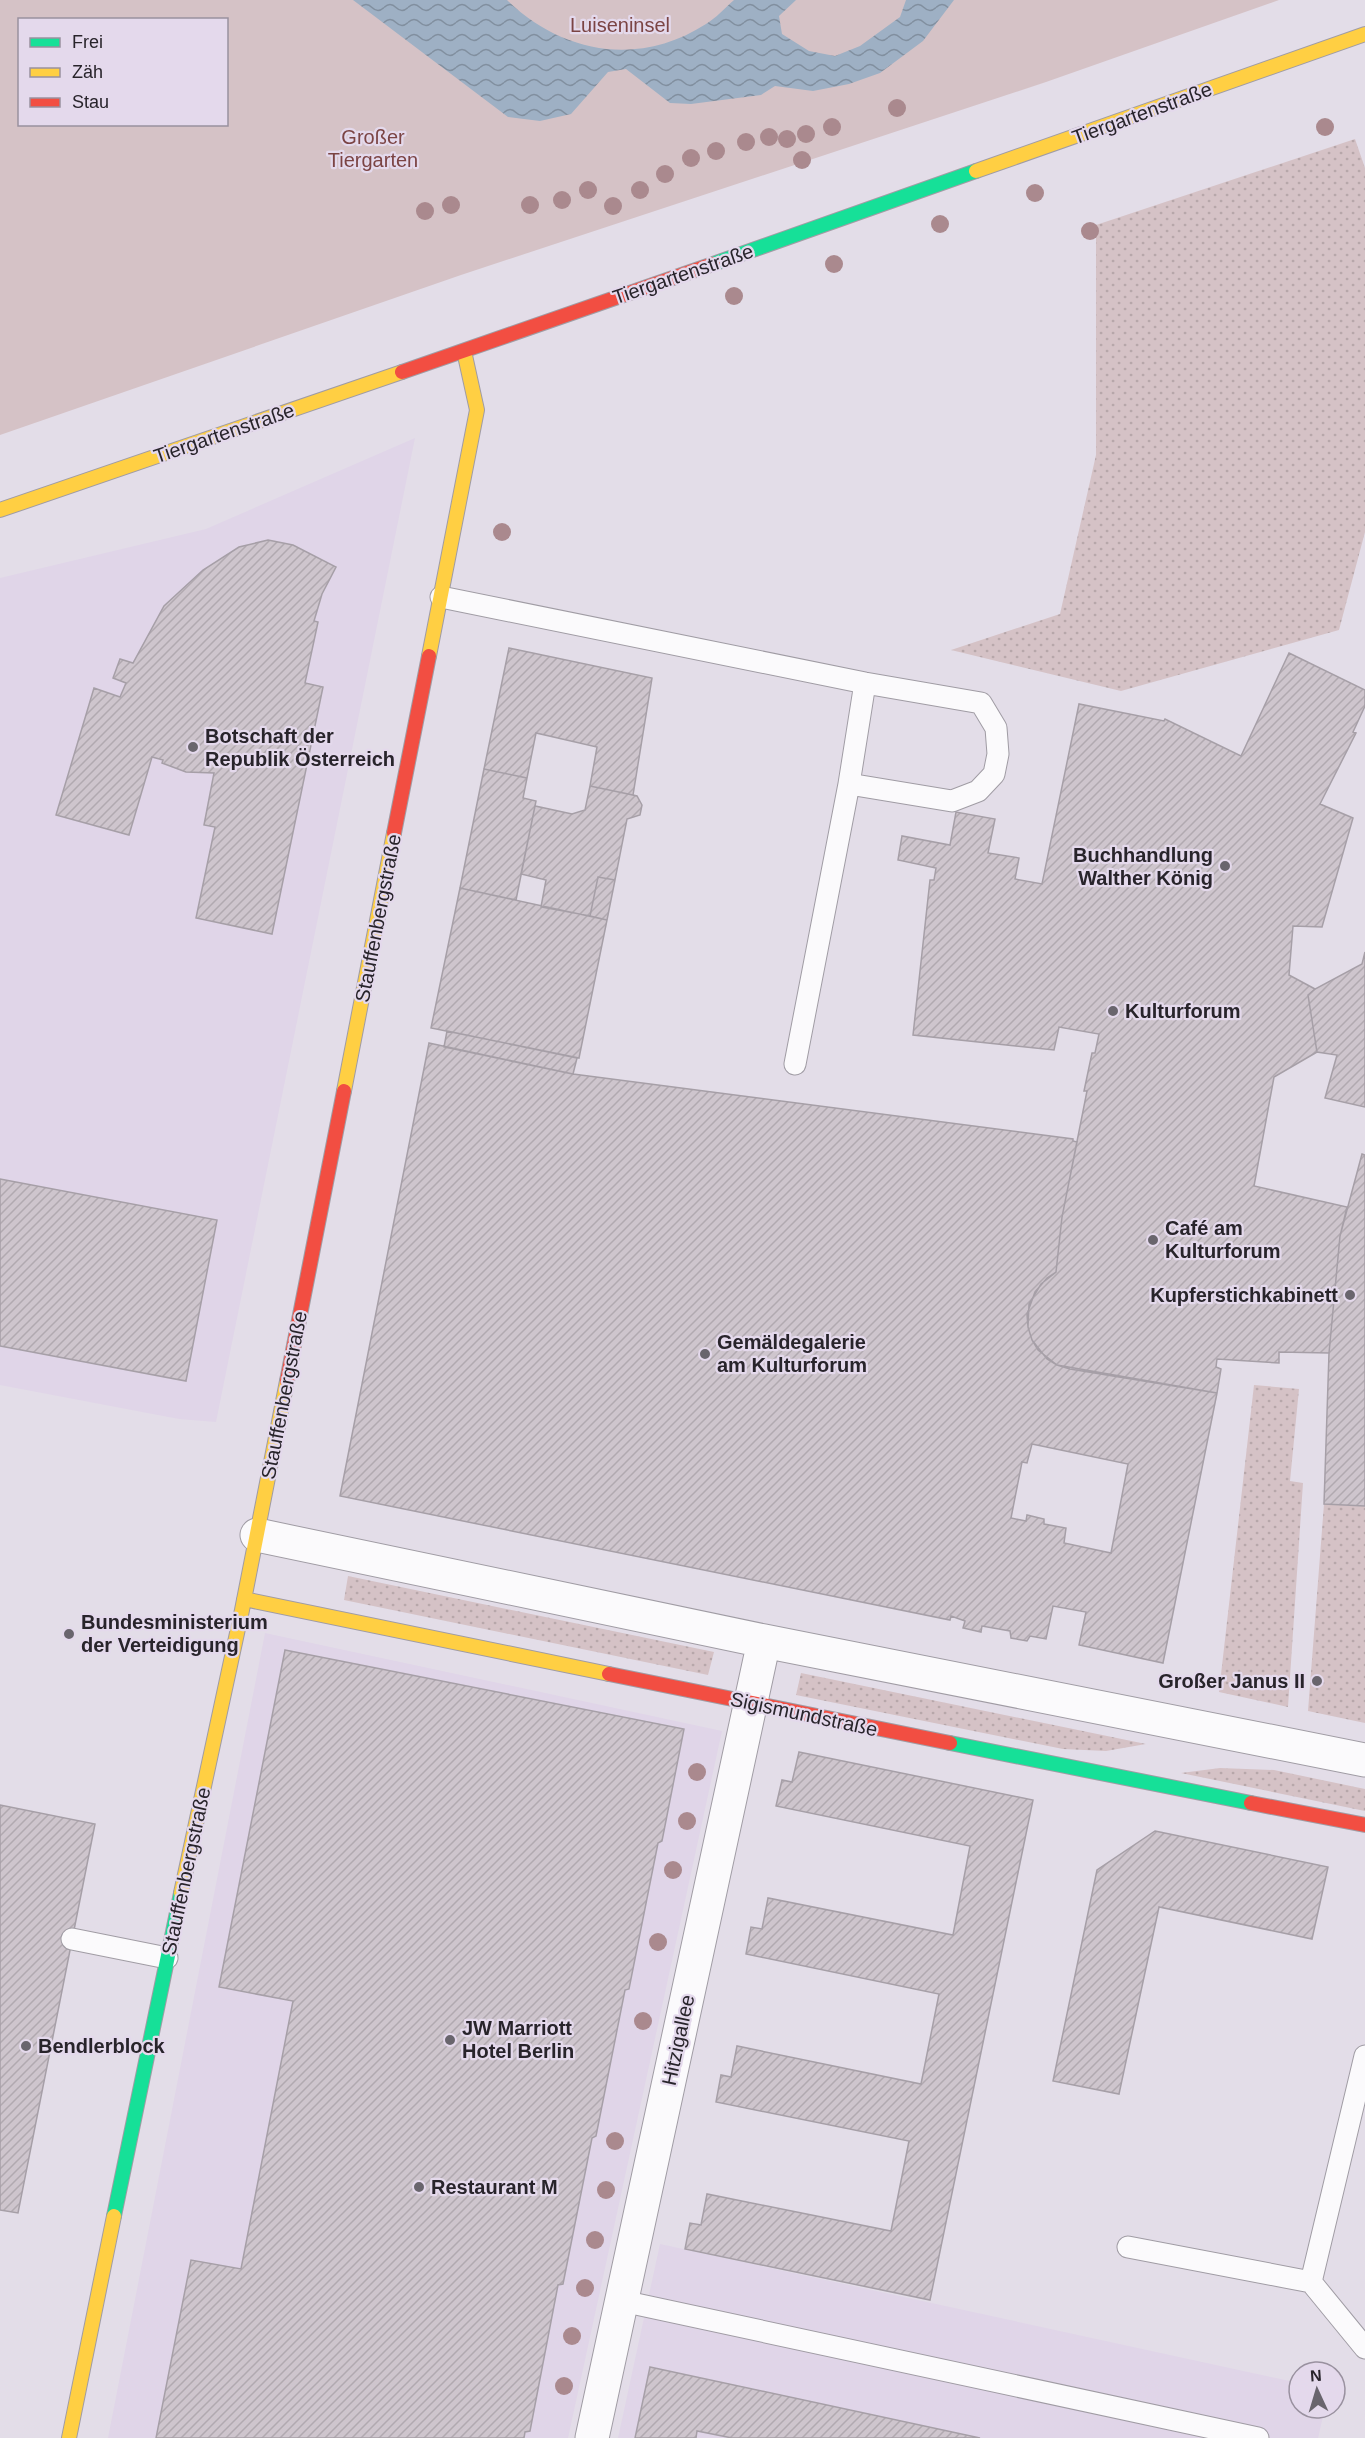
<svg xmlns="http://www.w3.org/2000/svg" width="1365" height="2438" viewBox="0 0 1365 2438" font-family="Arial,sans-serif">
	<defs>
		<pattern id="grass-dots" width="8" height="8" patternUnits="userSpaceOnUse" patternTransform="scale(1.5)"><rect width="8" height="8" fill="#d5c2c6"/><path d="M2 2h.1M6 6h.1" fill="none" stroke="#b7a7aa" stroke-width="1.8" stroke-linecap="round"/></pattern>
		<pattern id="water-waves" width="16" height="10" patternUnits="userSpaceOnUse" patternTransform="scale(1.5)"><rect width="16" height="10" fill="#9eb0c4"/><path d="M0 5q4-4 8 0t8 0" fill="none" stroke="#818f9f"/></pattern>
		<pattern id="building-hatch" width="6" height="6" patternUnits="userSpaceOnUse" patternTransform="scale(1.5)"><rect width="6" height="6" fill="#cec5cd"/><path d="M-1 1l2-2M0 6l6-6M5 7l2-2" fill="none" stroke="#b1a9b0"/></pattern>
	</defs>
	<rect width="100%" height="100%" fill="#e3dde8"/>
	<path fill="#e0d5e8" d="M415 438 216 1422 179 1419 0 1385V578L206 529Z
		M265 1633 722 1731 568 2438H108Z
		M660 2244 1299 2383V2408H1325L1318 2438H618Z"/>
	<path fill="url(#grass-dots)" d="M1355 139 1365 168V532L1339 630 1121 691 951 650 1060 614 1096 455V225Z
		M1254 1385 1299 1389 1290 1481 1303 1483 1288 1707 1219 1692Z
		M1324 1504 1365 1506V1723L1308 1711Z
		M348 1576 714 1652 708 1675 344 1600Z
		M801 1673 1146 1744 1106 1751 1063 1749 796 1695Z
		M1220 1768 1274 1770 1365 1789V1811L1181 1773Z"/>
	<path fill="#d5c2c6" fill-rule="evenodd" d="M0 0H1279L1046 82 461 275 0 435ZM20 20H226V124H20Z"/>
	<path fill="url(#water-waves)" d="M353 0H507C563 54 639 67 706 24 716 18 725 8 734 0H796L779 16 782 34 809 51 835 56 860 46 900 17 906 0H954L923 41 880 73 849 84 813 91 775 86 761 95 691 104 670 103 626 69 608 72 571 114 540 121 508 117Z"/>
	<path fill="url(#building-hatch)" stroke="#a69fa7" stroke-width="1.5" fill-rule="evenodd" d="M268 540 293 545 336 567 322 594 314 621 318 622 305 683 323 687 272 934 196 918 215 827 204 825 214 773 186 772 162 763 163 760 152 757 129 835 56 815 94 688 120 697 126 683 113 678 120 659 133 663 164 606 203 570 239 547Z
		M509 648 652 678 633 795 590 786 597 747 536 733 527 778 484 769Z
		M1289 653 1365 690V706L1353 732 1356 733 1320 804 1353 818 1322 927 1293 926 1289 975 1315 989 1308 995 1317 1052 1274 1077 1254 1186 1347 1207 1340 1236 1329 1353 1279 1352V1363L1217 1359 1216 1367 1221 1369 1217 1393 1057 1365 1038 1350 1032 1340 1028 1327 1027 1314 1035 1292 1047 1278 1056 1272 1062 1217 1087 1091H1084L1092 1053H1095L1099 1034 1059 1027 1054 1050 913 1035 930 880H934L936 868 898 860 902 836 950 845 956 812 995 819 988 853 1019 858 1015 879 1042 884 1079 704 1164 721 1165 719 1241 756Z
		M484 769 527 778 523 798 536 801 516 900 460 888Z
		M590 786 633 795 637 796 642 805 640 815 627 819 615 880 598 877 590 916 541 907 546 880 521 874 535 806 572 814 585 810Z
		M598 877 615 880 607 920 590 916Z
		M460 888 607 920 579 1058 431 1028Z
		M1365 952V1107L1325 1098 1337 1055 1317 1052 1308 995 1315 989 1362 964Z
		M447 1031 577 1058 573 1074 444 1047Z
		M429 1043 573 1074 1073 1139V1141L1077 1142 1062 1217 1056 1272 1041 1284 1029 1304 1028 1327 1032 1340 1047 1359 1057 1365 1070 1369 1217 1393 1163 1663 1079 1645 1086 1612 1053 1606 1046 1639 1030 1636 1027 1641 1011 1638 1010 1631 982 1626 981 1632 963 1628 965 1621 951 1616 950 1620 340 1496ZM1032 1444 1128 1464 1111 1553 1064 1543 1066 1528 1044 1524V1519L1027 1515 1026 1521 1011 1518 1022 1462 1027 1463Z
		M1362 1154 1365 1155V1506L1324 1504 1329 1353 1340 1236Z
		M0 1179 217 1220 186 1381 0 1346Z
		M285 1650 684 1729 662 1841 658 1843 629 1989 625 1990 596 2136 592 2138 563 2284 558 2285 530 2431 525 2432 524 2438H156L191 2260 241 2269 293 2001 219 1987Z
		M799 1752 1033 1800 930 2300 685 2249 690 2223 701 2225 707 2194 891 2231 909 2141 716 2102 721 2075 731 2077 737 2046 921 2084 939 1994 746 1954 751 1927 762 1929 768 1898 953 1935 970 1846 776 1806 782 1780 792 1782Z
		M0 1805 95 1824 18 2213 0 2210Z
		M1155 1831 1328 1867 1312 1939 1159 1907 1119 2094 1053 2081 1097 1870Z
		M650 2367 980 2438H732L697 2431 696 2438H635Z"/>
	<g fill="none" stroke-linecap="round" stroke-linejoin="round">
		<g stroke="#a09ca4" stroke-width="23">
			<path id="lane" d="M441 597 865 683 981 703 996 728 998 754 994 774 978 791 952 801 849 784 865 683
				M795 1064 849 784
				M72 1939 167 1958
				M1365 2056 1311 2282 1365 2348
				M1128 2247 1311 2282
				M622 2301 1258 2438"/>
		</g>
		<g stroke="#a09ca4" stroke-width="35">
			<path id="street" d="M257 1535 764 1641 1365 1760
				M592 2438 764 1641"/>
		</g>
		<g stroke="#a09ca4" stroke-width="16">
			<path id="fast" d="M713 264 976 171
				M950 1743 1251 1803
				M114 2216 181 1893"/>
		</g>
		<g stroke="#a09ca4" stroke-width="16">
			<path id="slow" d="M976 171 1365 34
				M0 510 402 372
				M429 656 477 410 464 351
				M344 1091 394 833
				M244 1599 609 1674
				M181 1893 242 1610 287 1381
				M69 2438 114 2216"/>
		</g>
		<g stroke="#a09ca4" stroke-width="16">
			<path id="jam" d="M402 372 713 264
				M394 833 429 656
				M287 1381 344 1091
				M609 1674 950 1743
				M1251 1803 1365 1825"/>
		</g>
		<use href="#lane" stroke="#fbfafc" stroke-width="21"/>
		<use href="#street" stroke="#fbfafc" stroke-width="33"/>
		<use href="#fast" stroke="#16e098" stroke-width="14"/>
		<use href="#slow" stroke="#ffcf43" stroke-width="14"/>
		<use href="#jam" stroke="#f24e42" stroke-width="14"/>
	</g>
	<g fill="#aa898e">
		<circle cx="897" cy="108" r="9"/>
		<circle cx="832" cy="127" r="9"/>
		<circle cx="1325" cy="127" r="9"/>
		<circle cx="806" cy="134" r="9"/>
		<circle cx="769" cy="137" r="9"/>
		<circle cx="787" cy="139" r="9"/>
		<circle cx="746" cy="142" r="9"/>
		<circle cx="716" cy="151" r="9"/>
		<circle cx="691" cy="158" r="9"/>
		<circle cx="802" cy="160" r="9"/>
		<circle cx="665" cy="174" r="9"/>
		<circle cx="588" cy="190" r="9"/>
		<circle cx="640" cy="190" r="9"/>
		<circle cx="1035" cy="193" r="9"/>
		<circle cx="562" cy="200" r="9"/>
		<circle cx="451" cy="205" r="9"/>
		<circle cx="530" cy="205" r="9"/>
		<circle cx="613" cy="206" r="9"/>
		<circle cx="425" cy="211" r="9"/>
		<circle cx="940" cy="224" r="9"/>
		<circle cx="1090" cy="231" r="9"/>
		<circle cx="834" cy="264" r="9"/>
		<circle cx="734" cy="296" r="9"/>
		<circle cx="502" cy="532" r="9"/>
		<circle cx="697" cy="1772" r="9"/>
		<circle cx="687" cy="1821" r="9"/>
		<circle cx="673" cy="1870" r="9"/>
		<circle cx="658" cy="1942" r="9"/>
		<circle cx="643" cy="2021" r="9"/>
		<circle cx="615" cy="2141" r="9"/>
		<circle cx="606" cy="2190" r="9"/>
		<circle cx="595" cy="2240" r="9"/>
		<circle cx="585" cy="2288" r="9"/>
		<circle cx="572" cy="2336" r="9"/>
		<circle cx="564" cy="2386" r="9"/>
	</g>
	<g fill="#69656d" stroke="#e4d9ec" stroke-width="2">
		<circle cx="193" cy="747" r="6"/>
		<circle cx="1225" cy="866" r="6"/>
		<circle cx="1113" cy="1011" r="6"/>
		<circle cx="1153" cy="1240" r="6"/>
		<circle cx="1350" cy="1295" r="6"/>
		<circle cx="705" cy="1354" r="6"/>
		<circle cx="69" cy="1634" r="6"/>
		<circle cx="1317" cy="1681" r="6"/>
		<circle cx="450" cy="2040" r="6"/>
		<circle cx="26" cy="2046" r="6"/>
		<circle cx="419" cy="2187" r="6"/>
	</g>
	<g text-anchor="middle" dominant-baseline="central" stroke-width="4.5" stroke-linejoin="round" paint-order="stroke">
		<g font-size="20" fill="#7b4444" stroke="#e4d9ec">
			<text x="620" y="25">Luiseninsel</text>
			<text x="373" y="137">Großer<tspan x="373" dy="23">Tiergarten</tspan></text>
		</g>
		<g font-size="20" fill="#28242b" stroke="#e4d9ec">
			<text transform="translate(1142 113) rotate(-20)">Tiergartenstraße</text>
			<text transform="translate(683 274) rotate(-19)">Tiergartenstraße</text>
			<text transform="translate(224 433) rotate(-19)">Tiergartenstraße</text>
			<text transform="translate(378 918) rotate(-79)">Stauffenbergstraße</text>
			<text transform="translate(284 1395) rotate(-79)">Stauffenbergstraße</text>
			<text transform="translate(804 1714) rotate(12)">Sigismundstraße</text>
			<text transform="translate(186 1871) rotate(-78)">Stauffenbergstraße</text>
			<text transform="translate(678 2040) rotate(-78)">Hitzigallee</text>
		</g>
		<g font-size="20" font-weight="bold" fill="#28242b" stroke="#e4d9ec" text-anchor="start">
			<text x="205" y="736">Botschaft der<tspan x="205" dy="23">Republik Österreich</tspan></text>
			<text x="1213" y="855" text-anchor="end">Buchhandlung<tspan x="1213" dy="23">Walther König</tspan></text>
			<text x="1125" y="1011">Kulturforum</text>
			<text x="1165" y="1228">Café am<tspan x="1165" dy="23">Kulturforum</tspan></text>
			<text x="1338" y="1295" text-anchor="end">Kupferstichkabinett</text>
			<text x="717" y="1342">Gemäldegalerie<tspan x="717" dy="23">am Kulturforum</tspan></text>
			<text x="81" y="1622">Bundesministerium<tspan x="81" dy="23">der Verteidigung</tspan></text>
			<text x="1305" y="1681" text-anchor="end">Großer Janus II</text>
			<text x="462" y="2028">JW Marriott<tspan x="462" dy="23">Hotel Berlin</tspan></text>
			<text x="38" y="2046">Bendlerblock</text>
			<text x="431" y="2187">Restaurant M</text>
		</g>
	</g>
	<rect x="18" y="18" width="210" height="108" fill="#e4d9ec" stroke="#99919f" stroke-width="1.5"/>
	<rect x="30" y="38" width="30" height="9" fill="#16e098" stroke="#99919f" stroke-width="1.5"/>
	<text x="72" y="48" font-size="18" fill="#28242b">Frei</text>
	<rect x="30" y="68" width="30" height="9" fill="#ffcf43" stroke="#99919f" stroke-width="1.5"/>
	<text x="72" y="78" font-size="18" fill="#28242b">Zäh</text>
	<rect x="30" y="98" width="30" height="9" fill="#f24e42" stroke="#99919f" stroke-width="1.5"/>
	<text x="72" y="108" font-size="18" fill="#28242b">Stau</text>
	<g transform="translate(1317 2390) rotate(356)"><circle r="28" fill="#e4d9ec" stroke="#99919f" stroke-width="1.5"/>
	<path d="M0-4.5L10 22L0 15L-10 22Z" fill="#69656d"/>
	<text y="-9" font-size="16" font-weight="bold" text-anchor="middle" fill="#28242b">N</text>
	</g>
</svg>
